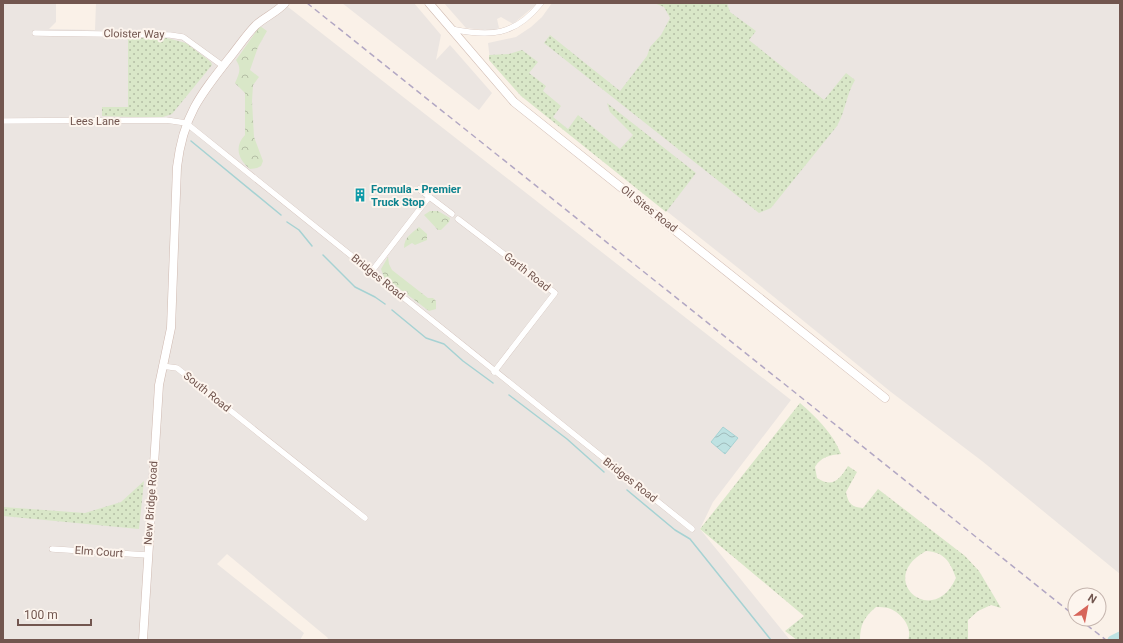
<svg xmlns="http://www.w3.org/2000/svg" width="1123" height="643" viewBox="0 0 1123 643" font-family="Roboto,sans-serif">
	<defs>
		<pattern id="grass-dots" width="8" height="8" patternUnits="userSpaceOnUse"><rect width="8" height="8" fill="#d9e7c8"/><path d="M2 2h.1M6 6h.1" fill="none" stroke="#b4bea5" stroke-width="1.8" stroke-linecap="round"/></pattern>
		<pattern id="forest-crowns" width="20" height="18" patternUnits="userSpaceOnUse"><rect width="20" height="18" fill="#d9e7c8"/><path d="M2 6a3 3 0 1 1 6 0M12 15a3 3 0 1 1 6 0" fill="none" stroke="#b4bea5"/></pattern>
		<pattern id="water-waves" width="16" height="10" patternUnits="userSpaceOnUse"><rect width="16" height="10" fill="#bee2e2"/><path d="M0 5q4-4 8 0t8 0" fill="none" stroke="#9fbaba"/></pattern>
	</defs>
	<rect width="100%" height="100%" fill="#faf1e8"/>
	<path fill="#ebe5e1" d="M3 3H56V22L49 29 95 30 96 3H283L791 400 713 502 700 529 790 640H327L328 638 227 554 217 564 304 633 300 640H3Z
		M342 3H414L441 35 436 60 450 45 492 93 479 110Z
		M444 3H538L513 24 501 17 497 19 499 28 492 31 466 28Z
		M552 3H1120V574L982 461 891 392 742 271 523 97 490 60 488 43 516 37 531 27 542 17Z"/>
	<path fill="url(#grass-dots)" fill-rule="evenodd" d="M654 3H727L730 12 756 31 749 40 824 100 846 73 855 80C846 95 846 110 837 126L771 208 759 213 544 43 550 35 620 91 647 56 650 47 661 35 670 18 664 7Z
		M163 37 186 43 211 62 212 65 172 114 160 118 102 116V107H128V38Z
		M522 50 538 62 529 73 546 86 543 91 561 106 553 117 568 129 578 115 620 149 633 135 610 112 607 103 696 173 666 212 521 96 489 60V55L509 54Z
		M800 403C817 418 832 432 841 454 829 455 821 457 815 467L817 478C833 488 839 480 848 466L857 472 846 492C848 503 851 507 863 508L878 489 965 556 979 571 1001 608 991 605 978 611 968 620V640H908C913 627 901 612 888 608 885 607 879 607 876 607 864 617 860 625 860 640H797L785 631 804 616 700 529ZM926 551C944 552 950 561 956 578 933 630 874 579 926 551Z
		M144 481 139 529 3 516V507L85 513 121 502Z"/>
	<path fill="url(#forest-crowns)" d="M260 26 267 31 258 47 250 70 259 77 253 85 252 101 254 137 263 161 261 166 257 168 250 169C238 160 234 146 245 135V93L235 83C239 74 242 69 236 60Z
		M430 211H438L450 218 449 222 441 230H438L424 215Z
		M419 227 427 234V240L415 245 412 243 404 248C404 237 412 233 419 227Z
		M388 257 389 264 392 270 428 298H433L436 301V309L429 311 384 277 381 269Z"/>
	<path fill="url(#water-waves)" stroke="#a6d2d3" d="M723 427 738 438 725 454 711 442Z"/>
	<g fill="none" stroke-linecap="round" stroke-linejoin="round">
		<path stroke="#a6d2d3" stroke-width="1.5" d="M191 141 281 215
			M287 222 299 230 312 246
			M323 255 355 287 375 297 385 304
			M392 310 426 338 444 344 463 361 493 383
			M509 395 567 439 604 472
			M627 490 675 530 690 539 771 640"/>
		<path stroke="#bee2e2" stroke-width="9" d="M1112 640 1120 636"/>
		<g stroke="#cdbab2" stroke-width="6">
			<path id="street" d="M451 29C490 37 515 36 541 3
				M35 33 170 35 183 37 223 66
				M3 121 166 120 186 123 692 529
				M419 189 452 214
				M458 219 555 293 494 372
				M372 271 429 197
				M162 366 177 368 365 518
				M52 549 147 555"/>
		</g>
		<g stroke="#cfb9b0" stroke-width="9">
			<path id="secondary" d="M429 3 514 102 885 398
				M143 640 159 385 171 328 177 167C183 116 200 95 231 56 239 46 247 34 256 25 265 17 277 12 285 3"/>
		</g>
		<use href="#street" stroke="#fff" stroke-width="5.5"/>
		<use href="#secondary" stroke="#fff" stroke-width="8"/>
		<path stroke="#b2a7c3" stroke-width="1.5" stroke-dasharray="6 4" stroke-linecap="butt" d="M307 3 1075 616
			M1079 619 1106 640"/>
	</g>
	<defs>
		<g id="building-bare" transform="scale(1.08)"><path d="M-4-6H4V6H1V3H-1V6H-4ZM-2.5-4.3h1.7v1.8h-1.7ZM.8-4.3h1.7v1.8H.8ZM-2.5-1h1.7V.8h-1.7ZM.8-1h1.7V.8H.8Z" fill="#0f9aa8" stroke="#fdf5ee" stroke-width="2.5" paint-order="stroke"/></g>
	</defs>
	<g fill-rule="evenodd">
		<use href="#building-bare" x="360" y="195"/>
	</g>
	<g text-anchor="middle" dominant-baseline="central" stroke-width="4" stroke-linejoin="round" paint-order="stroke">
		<g font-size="11" fill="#72564f" stroke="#fdf5ee">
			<text transform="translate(134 34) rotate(1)">Cloister Way</text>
			<text x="95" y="121">Lees Lane</text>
			<text transform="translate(649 209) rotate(38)">Oil Sites Road</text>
			<text transform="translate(527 272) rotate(38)">Garth Road</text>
			<text transform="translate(378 277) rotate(39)">Bridges Road</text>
			<text transform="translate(207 392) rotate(39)">South Road</text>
			<text transform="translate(630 480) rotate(38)">Bridges Road</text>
			<text transform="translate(151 503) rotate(-86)">New Bridge Road</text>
			<text transform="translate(99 552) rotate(4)">Elm Court</text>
		</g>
		<g font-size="11" font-weight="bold" fill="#0d838f" stroke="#fdf5ee" text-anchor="start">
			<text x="371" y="189">Formula - Premier<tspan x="371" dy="13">Truck Stop</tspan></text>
		</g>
	</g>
	<rect width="1123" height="643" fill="none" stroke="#72564f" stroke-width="8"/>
	<g transform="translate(1087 607) rotate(32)"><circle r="19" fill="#fdf5ee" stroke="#c5b5ae"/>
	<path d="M0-3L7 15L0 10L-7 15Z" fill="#d7655a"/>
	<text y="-6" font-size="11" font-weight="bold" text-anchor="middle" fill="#72564f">N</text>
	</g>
	<path d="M18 619v6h73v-6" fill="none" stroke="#72564f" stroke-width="2"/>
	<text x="24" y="619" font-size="12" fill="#72564f" stroke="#fdf5ee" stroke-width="3" paint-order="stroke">100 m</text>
</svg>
